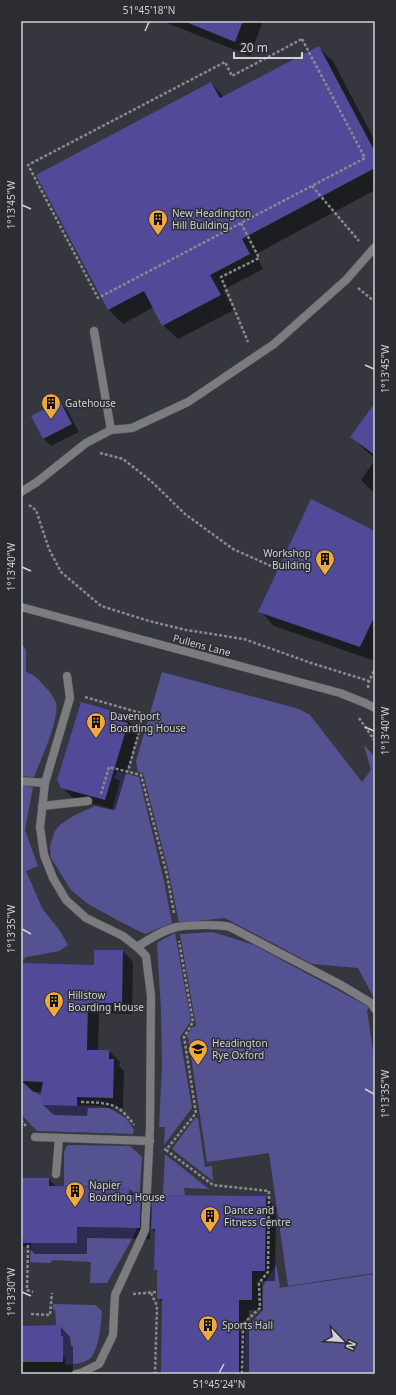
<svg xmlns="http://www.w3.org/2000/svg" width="396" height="1395" viewBox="0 0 396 1395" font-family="'Noto Sans',sans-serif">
	<rect width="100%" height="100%" fill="#36373e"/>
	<path fill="#555292" d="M21 643 26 650V672C34 675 38 678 43 685 48 689 54 697 56 703 60 719 40 761 34 777L21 776Z
		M162 672 299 709 310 715 362 782 371 770 364 745 375 757V1000L358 968 312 964 225 918 179 923 169 873 143 773 138 772 136 761Z
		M117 771 139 777 164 881 172 923 145 934 119 921 88 904 71 890 51 858 50 845 55 831 61 824 75 815 95 806 112 810 120 781 114 778Z
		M21 785 33 787 25 830 38 866 26 871 42 908 60 931 68 945 59 951 27 957 21 961Z
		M213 932 254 945 369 1007 367 1010 375 1064V1273L288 1286 269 1153 207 1162 188 1037H186L192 1027 196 1026 180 934Z
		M175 933 191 1021 180 1037 192 1108 164 1145 165 1127H159L162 1066 161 1010 157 945 158 942Z
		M21 1081 42 1097V1105L105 1106 126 1118 134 1130 133 1134 37 1131 21 1114Z
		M195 1118H198L205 1167 212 1166 213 1181 172 1149Z
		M69 1145 130 1146 142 1157 139 1203H129V1187L64 1186V1151L67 1146Z
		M165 1154 209 1189 184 1188 185 1195H163Z
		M138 1212 136 1232 107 1283H90L91 1262 53 1260 50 1263 30 1262 31 1243H32L33 1237 60 1227 128 1228 129 1213Z
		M276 1265 280 1286 279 1288 375 1274V1374H244L245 1330 263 1310V1286Z
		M53 1304 95 1305 102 1311C101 1324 99 1353 88 1360 81 1364 73 1364 66 1365L65 1358H63V1336H61L56 1325 55 1310 53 1309Z"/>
	<path fill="#0007" d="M162 21H263L250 56Z
		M318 47 333 61 375 141V190L256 254 263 269 223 290 234 310 178 339 163 325 154 307 123 324 109 310 211 83 224 97Z
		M59 402 67 410 79 432 51 446 44 439Z
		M375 405V458L366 451 352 437Z
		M375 460V494L361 480Z
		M374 526 375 661 274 626 260 611 372 531Z
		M122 715 133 726 132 729 138 734 115 810 73 798 62 787Z
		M123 951 133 962 132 1014 99 1013 98 1051H109L120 1062 119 1066 124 1071 123 1108H88L87 1116 54 1115 43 1105 42 1092H33L22 1081 23 1036 21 1034V964L95 966Z
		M21 1179H49L56 1187 129 1188 137 1196H141L153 1208 266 1197 276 1207 275 1281H262V1310H249V1374H162L163 1303 158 1298V1272L155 1270 156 1233 150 1227V1239L87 1238V1254H35L28 1247 21 1246Z
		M60 1326 70 1337 71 1345 73 1347V1374H21V1327Z"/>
	<path fill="#504a99" d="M186 21H243L235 42 186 22Z
		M319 46 375 152V168L242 239 250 254 210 275 221 295 162 326 144 291 108 310 36 175 211 82 220 98Z
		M60 401 72 424 43 439 31 416Z
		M375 403V455L350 437Z
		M311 499 375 531V615L360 647 258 612Z
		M81 702 123 714 121 721 128 723 105 800 61 788 57 780Z
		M94 950H123L122 1003H88L87 1050H109V1059H114L113 1098 77 1097V1106L42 1105V1097H40L43 1082 21 1081 22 1033H21V963L94 965Z
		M21 1178H49V1186L130 1187 129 1195H141L140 1228 77 1227V1243H23V1236H21Z
		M152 1195 266 1196 265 1271H252V1300H239V1374H161L162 1299H157V1270H154L155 1229H151Z
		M61 1325V1336H63V1362H21V1326Z"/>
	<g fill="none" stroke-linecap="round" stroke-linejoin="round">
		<g stroke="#525359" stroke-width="9">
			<path id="lane" d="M94 331 111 430
				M21 492 37 482 86 443 111 430 132 428 188 402 274 344 346 280 375 247
				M67 676 70 698 45 783 40 827 44 855 53 878 66 900 86 918 123 936 137 947 146 956 151 996 150 1128 145 1230 115 1295 113 1335 99 1364 81 1373 76 1374
				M21 781 45 783
				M42 806 88 801
				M137 947C149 939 163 930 177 927 189 925 218 924 230 927L341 985 371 1003 375 1009
				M35 1137 150 1141
				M56 1174 59 1138"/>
		</g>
		<g stroke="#525359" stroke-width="9">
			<path id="street" d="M21 607 340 693 365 703 375 708"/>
		</g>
		<path stroke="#89898f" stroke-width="2.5" stroke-dasharray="3 2" stroke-linecap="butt" d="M302 39 365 158 98 298 28 165 225 62 232 76Z
			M312 186 359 241
			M241 223 259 258 221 277 248 342
			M358 288 375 302
			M100 453 123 459 151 481 185 514 233 549 271 566
			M29 505 36 510 49 549 61 572 101 606 149 621 186 630 244 639 311 663 369 681
			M368 688 369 681 375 669
			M85 697 144 714 128 771
			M359 718 375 741
			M101 794 109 767 141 775 167 875 174 913
			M81 1102C108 1103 118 1102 134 1125
			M21 1120 26 1126
			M164 1149 166 1150 196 1113 184 1037 193 1022 179 941
			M166 1150 213 1185 269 1191 268 1272 259 1283 260 1308 243 1324 242 1374
			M28 1245 27 1290 33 1292
			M151 1293 157 1306 155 1374
			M133 1294 157 1292
			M31 1314 50 1315 52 1293"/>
		<use href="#lane" stroke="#7c7c80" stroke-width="8"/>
		<use href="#street" stroke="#7c7c80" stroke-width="8"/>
	</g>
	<path fill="none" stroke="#d0d0d5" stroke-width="1.5" d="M145 31 149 22M22 205 31 209M365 365 374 369M22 567 31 571M365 727 374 731M22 929 31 934M365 1089 374 1094M22 1292 31 1296M219 1373 224 1364"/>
	<defs>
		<g id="building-pin" transform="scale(1)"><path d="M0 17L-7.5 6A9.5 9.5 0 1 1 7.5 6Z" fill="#eea83c" stroke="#2c2d33"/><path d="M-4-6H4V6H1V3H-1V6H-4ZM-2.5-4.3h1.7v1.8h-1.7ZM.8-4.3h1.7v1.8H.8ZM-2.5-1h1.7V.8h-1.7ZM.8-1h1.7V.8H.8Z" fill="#111"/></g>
		<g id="school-pin" transform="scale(1)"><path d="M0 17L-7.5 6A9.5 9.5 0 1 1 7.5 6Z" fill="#eea83c" stroke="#2c2d33"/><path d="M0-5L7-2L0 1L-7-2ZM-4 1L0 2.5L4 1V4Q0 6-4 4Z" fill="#111"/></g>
	</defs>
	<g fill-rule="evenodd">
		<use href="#building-pin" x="158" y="219"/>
		<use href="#building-pin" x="51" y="403"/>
		<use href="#building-pin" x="325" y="559"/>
		<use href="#building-pin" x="96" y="722"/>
		<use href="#building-pin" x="54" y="1001"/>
		<use href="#school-pin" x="198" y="1049"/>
		<use href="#building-pin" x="75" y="1191"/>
		<use href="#building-pin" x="210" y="1216"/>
		<use href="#building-pin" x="208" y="1325"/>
	</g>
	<g text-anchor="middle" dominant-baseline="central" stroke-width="3" stroke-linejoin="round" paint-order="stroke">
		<g font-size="10" fill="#d0d0d5" stroke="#2c2d33" text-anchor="start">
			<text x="172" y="213">New Headington<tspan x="172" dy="12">Hill Building</tspan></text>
			<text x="65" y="403">Gatehouse</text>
			<text x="311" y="553" text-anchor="end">Workshop<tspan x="311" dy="12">Building</tspan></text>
			<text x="110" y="716">Davenport<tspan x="110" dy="12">Boarding House</tspan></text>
			<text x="68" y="995">Hillstow<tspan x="68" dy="12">Boarding House</tspan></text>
			<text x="212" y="1043">Headington<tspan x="212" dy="12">Rye Oxford</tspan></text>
			<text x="89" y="1185">Napier<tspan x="89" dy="12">Boarding House</tspan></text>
			<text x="224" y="1210">Dance and<tspan x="224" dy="12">Fitness Centre</tspan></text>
			<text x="222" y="1325">Sports Hall</text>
		</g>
		<g font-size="10" fill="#d0d0d5" stroke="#2c2d33">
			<text transform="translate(202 645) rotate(15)">Pullens Lane</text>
		</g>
	</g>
	<rect width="396" height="1395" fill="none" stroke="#2c2d33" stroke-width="44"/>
	<g transform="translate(342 1341) rotate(115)" stroke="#2c2d33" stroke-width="3" paint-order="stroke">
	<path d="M0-3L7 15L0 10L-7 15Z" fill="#d0d0d5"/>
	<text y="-6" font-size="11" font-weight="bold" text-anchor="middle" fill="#d0d0d5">N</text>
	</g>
	<path d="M234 52v6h68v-6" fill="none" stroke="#d0d0d5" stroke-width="2"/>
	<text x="240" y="52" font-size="12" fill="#d0d0d5" stroke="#2c2d33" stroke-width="3" paint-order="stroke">20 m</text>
	<rect x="22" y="22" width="352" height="1351" fill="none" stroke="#d0d0d5" stroke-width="1.5"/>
	<g font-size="10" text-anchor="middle" fill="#d0d0d5">
		<text x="149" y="14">51°45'18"N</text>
		<text transform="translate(11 205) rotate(-90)" y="4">1°13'45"W</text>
		<text transform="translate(385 369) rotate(-90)" y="4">1°13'45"W</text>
		<text transform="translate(11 567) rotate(-90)" y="4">1°13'40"W</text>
		<text transform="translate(385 731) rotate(-90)" y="4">1°13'40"W</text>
		<text transform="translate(11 929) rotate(-90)" y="4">1°13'35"W</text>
		<text transform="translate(385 1094) rotate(-90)" y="4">1°13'35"W</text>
		<text transform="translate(11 1292) rotate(-90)" y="4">1°13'30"W</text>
		<text x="219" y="1388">51°45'24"N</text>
	</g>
</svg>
